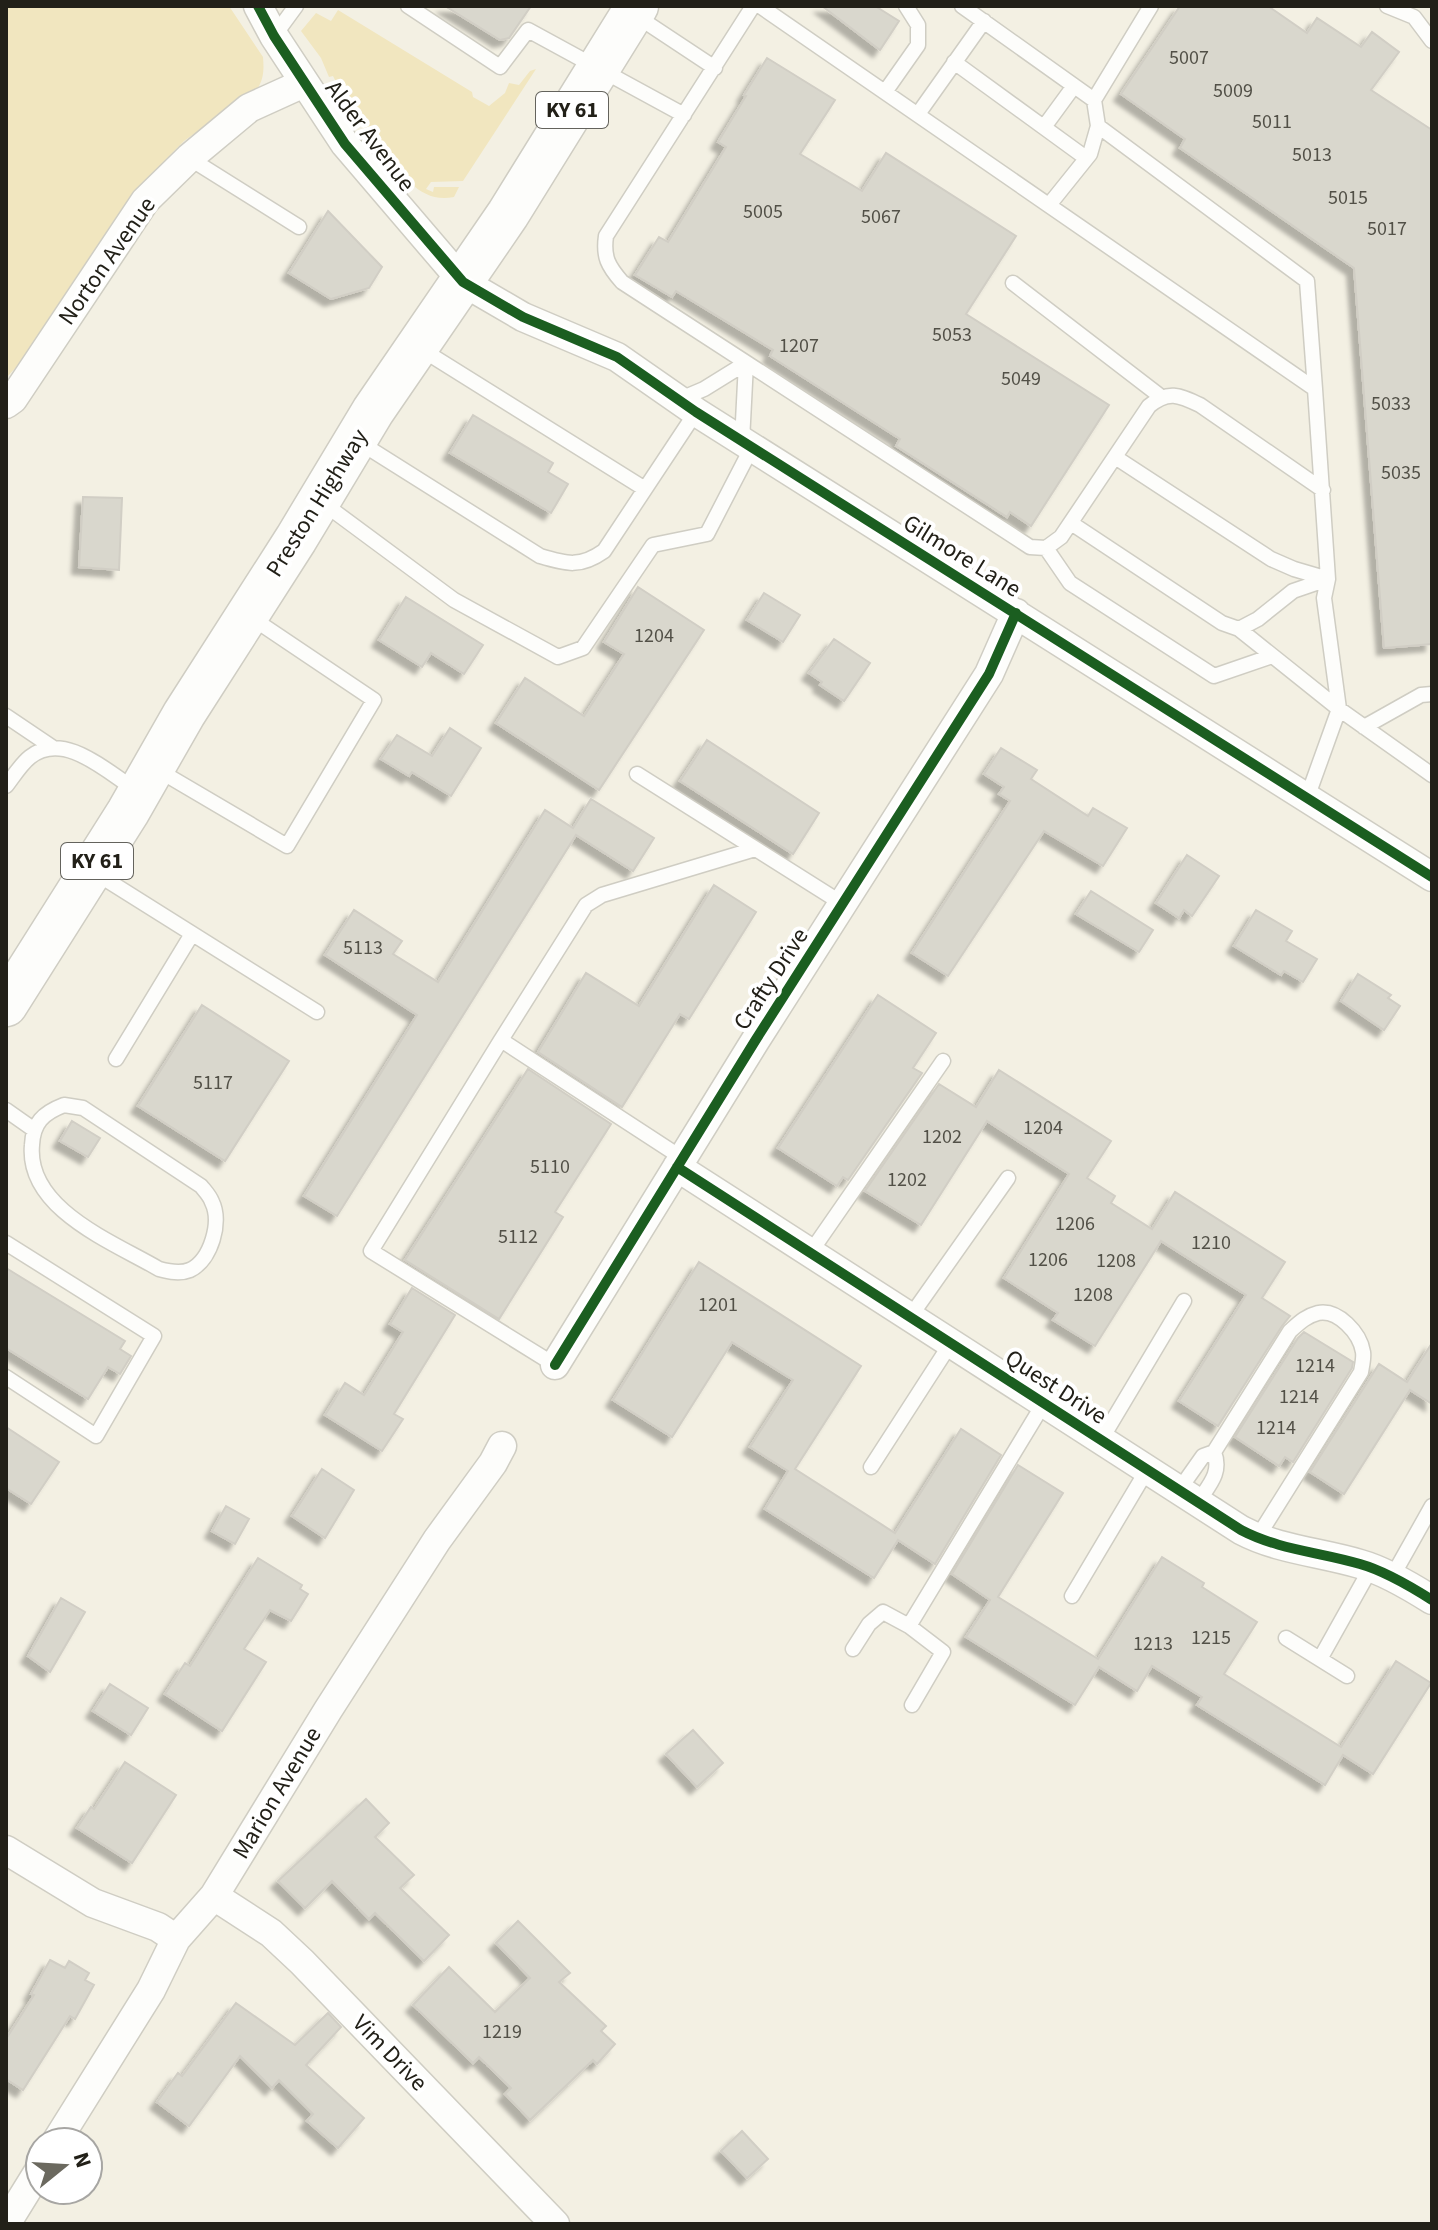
<svg xmlns="http://www.w3.org/2000/svg" width="1438" height="2230" viewBox="0 0 1438 2230" font-family="'Source Sans 3',sans-serif">
	<defs>
		<filter id="shadow"><feDropShadow dx="-7" dy="7" stdDeviation="2" flood-color="#0004"/></filter>
	</defs>
	<rect width="100%" height="100%" fill="#f3f0e3"/>
	<path fill="#f1e6bf" d="M6 6H229L263 57C264 68 264 78 258 88L184 141 138 188 21 362 6 378Z
		M338 10 472 92 473 97 489 106 505 93 509 83 519 85 530 71 536 69 463 181 431 182 426 189 433 192 434 187H459L454 197C421 204 404 175 383 155L386 152 377 141 374 143 350 110 333 76 329 77 321 58 301 31 316 13 331 21Z"/>
	<path fill="#d9d7cd" stroke="#d1cec5" stroke-width="2" filter="url(#shadow)" d="M445 6H531L509 38 500 40Z
		M822 6H875L899 21 880 50Z
		M1180 6H1268L1307 33 1317 18 1361 47 1372 32 1399 52 1371 90 1432 130V644L1384 648 1354 268 1180 148 1185 139 1121 94Z
		M767 58 835 100 800 154 862 191 886 153 1016 236 966 314 1109 405 1031 526 1010 512 1007 517 896 446 900 439 770 356 773 350 676 291 672 297 635 275 659 237 668 242 726 147 718 142 746 96 744 95Z
		M328 211 382 267 369 288 331 299 289 273Z
		M473 415 553 463 548 472 568 484 551 513 450 453Z
		M83 497 122 498 119 570 79 567Z
		M638 587 704 630 599 790 496 723 525 678 584 716 624 654 604 642Z
		M764 593 800 615 783 642 747 620Z
		M406 597 483 645 464 674 431 653 422 667 379 640Z
		M834 639 870 663 844 701 820 685 822 682 809 673Z
		M450 728 481 748 451 796 412 772 409 776 381 759 397 735 432 756Z
		M707 740 819 813 793 854 680 781Z
		M1001 748 1037 770 1031 779 1088 816 1093 808 1127 828 1103 866 1044 831 948 976 912 953 1010 801 999 794 1004 787 984 774Z
		M591 799 654 838 633 871 576 835 337 1216 304 1196 417 1015 325 955 354 910 402 941 393 954 438 982 545 810 573 828Z
		M1187 855 1219 876 1192 916 1184 910 1179 918 1156 903Z
		M714 885 756 912 689 1019 680 1014 622 1107 538 1052 586 973 639 1006Z
		M1091 891 1153 930 1139 952 1076 914Z
		M1256 910 1292 931 1286 941 1317 959 1303 982 1284 971 1281 975 1234 946Z
		M1358 974 1391 995 1388 998 1400 1006 1384 1030 1341 1001Z
		M878 995 936 1033 913 1068 922 1073 848 1180 843 1177 837 1186 778 1148Z
		M202 1005 289 1061 225 1161 138 1106Z
		M528 1069 611 1124 555 1212 563 1217 499 1319 405 1260Z
		M999 1070 1111 1141 1087 1178 1115 1196 1111 1203 1152 1229 1175 1192 1285 1262 1262 1298 1290 1316 1282 1326 1218 1426 1179 1401 1246 1295 1161 1241 1095 1346 1053 1320 1058 1313 1004 1278 1069 1174 987 1121 921 1225 865 1191 939 1084 976 1107Z
		M72 1121 100 1138 88 1157 60 1141Z
		M699 1262 861 1366 795 1469 895 1533 961 1429 1001 1455 935 1564 898 1540 874 1578 765 1509 788 1471 750 1447 793 1380 732 1342 672 1437 613 1400Z
		M6 1268 125 1341 120 1349 131 1356 120 1374 108 1367 88 1399 6 1348Z
		M412 1288 455 1315 394 1414 403 1419 382 1451 325 1415 345 1383 364 1395 403 1332 390 1324Z
		M1304 1332 1353 1362 1352 1368 1293 1462 1285 1457 1279 1466 1235 1437 1298 1338Z
		M1432 1343V1404L1410 1390 1344 1494 1310 1472 1379 1364 1407 1382Z
		M6 1427 59 1462 31 1504 6 1488Z
		M1018 1465 1063 1493 998 1597 1098 1659 1162 1557 1204 1583 1202 1587 1257 1622 1224 1674 1341 1747 1396 1661 1431 1683 1373 1774 1343 1755 1325 1785 1197 1705 1202 1697 1152 1666 1137 1691 1099 1667 1075 1705 966 1637 990 1600 952 1574Z
		M322 1469 354 1490 325 1538 292 1516Z
		M226 1506 249 1519 235 1544 212 1531Z
		M258 1558 302 1585 300 1589 308 1594 291 1621 270 1610 244 1649 266 1662 222 1731 165 1694 185 1663 190 1666Z
		M61 1598 85 1612 50 1672 28 1656Z
		M110 1684 148 1708 131 1735 93 1711Z
		M693 1730 723 1763 697 1787 666 1754Z
		M125 1762 176 1795 132 1863 77 1828 91 1807 94 1809Z
		M366 1799 389 1823 375 1837 414 1875 400 1888 449 1935 424 1961 375 1913 369 1919 332 1881 305 1908 278 1881Z
		M518 1921 570 1973 559 1982 606 2026 601 2031 615 2044 597 2064 593 2060 530 2120 505 2094 511 2088 479 2057 473 2063 413 2005 449 1967 495 2012 530 1978 496 1943Z
		M50 1960 65 1968 69 1961 89 1973 85 1980 94 1985 75 2019 70 2016 23 2090 6 2079V2039L34 1995 31 1994Z
		M236 2003 295 2045 328 2013 341 2027 306 2065 364 2118 338 2148 307 2121 313 2114 279 2080 272 2088 240 2056 189 2126 157 2102 178 2073 182 2076Z
		M742 2131 768 2159 747 2178 721 2151Z"/>
	<g fill="none" stroke-linecap="round" stroke-linejoin="round">
		<g stroke="#cfcdc3" stroke-width="17">
			<path id="service" d="M408 6 500 67 528 30 684 115
				M753 6 606 236C603 257 608 266 622 282L1030 547 1046 548 1061 537 1149 406C1168 390 1179 395 1200 405L1323 490
				M760 6 1315 389 1328 579 1324 598 1339 709
				M962 6 1094 100 1151 6
				M1387 6 1414 17 1432 41
				M635 15 715 68
				M274 36 296 6
				M954 62 1086 158
				M885 92 918 45V25L906 6
				M918 114 984 21
				M1098 126 1307 281 1315 389
				M1044 127 1074 86
				M189 158 299 227
				M1049 205 1090 154 1098 126 1094 100
				M1013 283 1160 396
				M421 349 645 489
				M678 400 704 389 746 363
				M742 441 746 363
				M359 442 540 556C567 564 580 568 604 551L696 412
				M1115 457 1271 559 1294 569 1328 579
				M323 503 454 600 558 657 583 648 653 545 707 534 752 447
				M1071 523 1222 623 1239 629 1258 619 1293 591 1328 579
				M1046 548 1070 583 1214 676 1272 656
				M1239 629 1339 709
				M6 716 52 747
				M1364 727 1421 695 1432 694
				M158 770 287 846 374 700 252 618
				M637 774 843 904
				M6 786C13 777 21 764 30 757 64 730 107 772 136 790
				M1307 798 1339 709 1432 775
				M94 872 317 1012
				M501 1040 371 1251 555 1365
				M116 1059 192 934
				M64 1105 83 1108 201 1186C205 1191 210 1196 212 1202 222 1222 211 1260 190 1270 180 1274 170 1272 159 1269 113 1242 26 1209 32 1145 33 1123 43 1113 64 1105Z
				M6 1110 33 1129
				M682 1158 501 1040 586 905 602 895 755 849
				M6 1243 154 1336 96 1436 6 1377
				M810 1253 943 1061
				M910 1317 1008 1178
				M1101 1440 1184 1301
				M871 1467 951 1343
				M1179 1490 1203 1456 1214 1452 1290 1331C1299 1323 1306 1316 1318 1313 1338 1309 1360 1333 1363 1352 1364 1358 1362 1366 1361 1372L1257 1538
				M1198 1502C1209 1485 1222 1473 1214 1452
				M1392 1577 1432 1506
				M1072 1596 1147 1470
				M1286 1638 1347 1676
				M853 1649 869 1624 883 1612 909 1626
				M1320 1659 1371 1568
				M912 1705 943 1652 909 1626 1044 1403"/>
		</g>
		<g stroke="#cfcdc3" stroke-width="31">
			<path id="minor" d="M258 6 274 36 345 144 463 282 523 317 617 357 696 412 1432 877
				M6 404 13 399 145 201 189 158 249 108 304 83
				M677 1167 1241 1530C1279 1550 1320 1552 1360 1564 1385 1571 1410 1586 1432 1600
				M555 1365 755 1041 989 674 1016 613
				M6 1850 93 1903 158 1927 176 1939
				M214 1896 271 1933 302 1962 555 2224
				M56 2142 151 1990 176 1939 214 1896 328 1710 437 1540 493 1463 502 1446
				M6 2224 40 2169"/>
		</g>
		<g stroke="#cfcdc3" stroke-width="45">
			<path id="primary" d="M6 1005 128 812 184 714 296 539 373 411 508 214 637 6"/>
		</g>
		<use href="#service" stroke="#fdfdfb" stroke-width="14"/>
		<use href="#minor" stroke="#fdfdfb" stroke-width="28"/>
		<use href="#primary" stroke="#fdfdfb" stroke-width="42"/>
		<g stroke="#fff" stroke-width="15">
			<path id="cycleway" d="M258 6 274 36 345 144 463 282 523 317 617 357 696 412 1432 877
				M677 1167 1241 1530C1279 1550 1320 1552 1360 1564 1385 1571 1410 1586 1432 1600
				M555 1365 755 1041 989 674 1016 613"/>
		</g>
		<use href="#cycleway" stroke="#1b5e20" stroke-width="10"/>
	</g>
	<g text-anchor="middle" dominant-baseline="central" stroke-width="8" stroke-linejoin="round" paint-order="stroke">
		<g font-size="20" fill="#525047">
			<text x="1189" y="58">5007</text>
			<text x="1233" y="91">5009</text>
			<text x="1272" y="122">5011</text>
			<text x="1312" y="155">5013</text>
			<text x="1348" y="198">5015</text>
			<text x="763" y="212">5005</text>
			<text x="881" y="217">5067</text>
			<text x="1387" y="229">5017</text>
			<text x="952" y="335">5053</text>
			<text x="799" y="346">1207</text>
			<text x="1021" y="379">5049</text>
			<text x="1391" y="404">5033</text>
			<text x="1401" y="473">5035</text>
			<text x="654" y="636">1204</text>
			<text x="363" y="948">5113</text>
			<text x="213" y="1083">5117</text>
			<text x="1043" y="1128">1204</text>
			<text x="942" y="1137">1202</text>
			<text x="550" y="1167">5110</text>
			<text x="907" y="1180">1202</text>
			<text x="1075" y="1224">1206</text>
			<text x="518" y="1237">5112</text>
			<text x="1211" y="1243">1210</text>
			<text x="1048" y="1260">1206</text>
			<text x="1116" y="1261">1208</text>
			<text x="1093" y="1295">1208</text>
			<text x="718" y="1305">1201</text>
			<text x="1315" y="1366">1214</text>
			<text x="1299" y="1397">1214</text>
			<text x="1276" y="1428">1214</text>
			<text x="1211" y="1638">1215</text>
			<text x="1153" y="1644">1213</text>
			<text x="502" y="2032">1219</text>
		</g>
		<g fill="#fff" stroke="#64635d" stroke-width="2">
			<rect x="536" y="92" width="72" height="36" rx="6"/>
			<rect x="61" y="843" width="72" height="36" rx="6"/>
		</g>
		<g font-size="22" font-weight="bold" fill="#222018">
			<text x="572" y="110">KY 61</text>
			<text x="97" y="861">KY 61</text>
		</g>
		<g font-size="24" fill="#222018" stroke="#fff">
			<text transform="translate(370 136) rotate(53)">Alder Avenue</text>
			<text transform="translate(107 261) rotate(-55)">Norton Avenue</text>
			<text transform="translate(317 503) rotate(-58)">Preston Highway</text>
			<text transform="translate(962 556) rotate(32)">Gilmore Lane</text>
			<text transform="translate(771 979) rotate(-57)">Crafty Drive</text>
			<text transform="translate(1056 1387) rotate(33)">Quest Drive</text>
			<text transform="translate(277 1793) rotate(-59)">Marion Avenue</text>
			<text transform="translate(390 2053) rotate(46)">Vim Drive</text>
		</g>
	</g>
	<rect width="1438" height="2230" fill="none" stroke="#222018" stroke-width="16"/>
	<g transform="translate(64 2166) rotate(72)"><circle r="38" fill="#ffffff" stroke="#a7a6a3" stroke-width="2"/>
	<path d="M0-6L14 30L0 20L-14 30Z" fill="#6b695f"/>
	<text y="-12" font-size="22" font-weight="bold" text-anchor="middle" fill="#222018">N</text>
	</g>
</svg>
